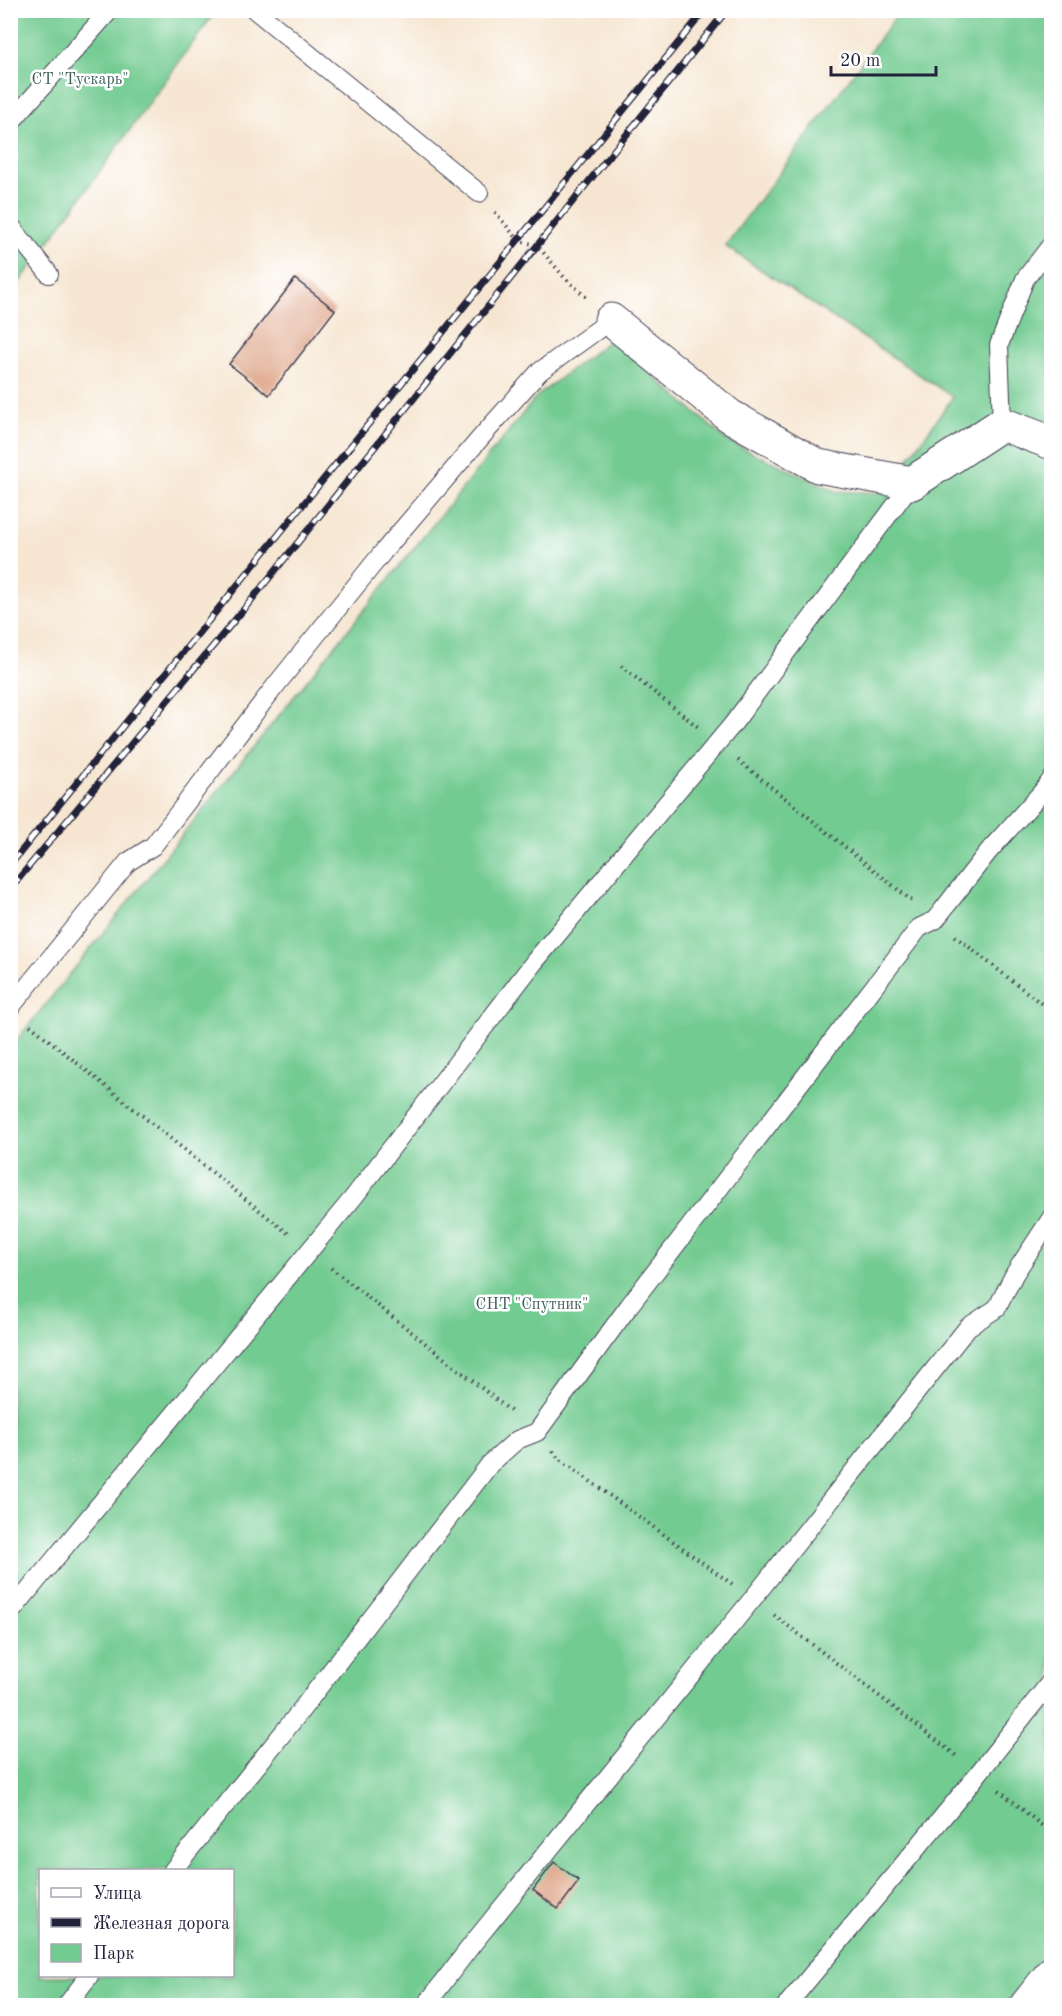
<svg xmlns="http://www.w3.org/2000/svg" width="1062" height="2016" viewBox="0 0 1062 2016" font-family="'Old Standard TT',serif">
	<rect width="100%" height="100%" fill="#fff"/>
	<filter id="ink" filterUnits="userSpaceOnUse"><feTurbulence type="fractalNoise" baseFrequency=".0167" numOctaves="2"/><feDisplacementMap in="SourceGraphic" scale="12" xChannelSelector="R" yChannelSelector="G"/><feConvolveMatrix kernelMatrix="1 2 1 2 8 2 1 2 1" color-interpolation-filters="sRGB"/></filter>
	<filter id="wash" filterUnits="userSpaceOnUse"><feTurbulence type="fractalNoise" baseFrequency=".008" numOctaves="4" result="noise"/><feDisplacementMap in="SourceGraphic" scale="24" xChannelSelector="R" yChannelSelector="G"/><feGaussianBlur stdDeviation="1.35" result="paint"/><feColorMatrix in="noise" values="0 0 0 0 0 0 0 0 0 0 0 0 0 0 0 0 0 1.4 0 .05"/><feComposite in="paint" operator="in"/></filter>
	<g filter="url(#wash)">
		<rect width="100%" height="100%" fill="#f6e6d1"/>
		<path fill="#72cb91" stroke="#4a7666" stroke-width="1.5" fill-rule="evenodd" d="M11 11H216L11 294Z
			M900 11H1051V1947L1006 2005 11 2006V1047L537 396 611 339 729 442 836 491 884 493 953 397 725 246ZM40 1870H232V1976H40Z"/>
		<g id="blocks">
			<path fill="#dc9e7f" d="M295 279 335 310 269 395 229 364Z
				M554 1862 579 1881 558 1909 533 1890Z"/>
		</g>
	</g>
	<g filter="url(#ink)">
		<use href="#blocks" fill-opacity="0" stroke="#423f52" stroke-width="1.5"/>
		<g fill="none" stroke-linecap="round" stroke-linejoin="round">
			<g stroke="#423f52" stroke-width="20">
				<path id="lane" d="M255 10 479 193
					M10 123 110 10
					M10 225 49 274
					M1002 424 999 345 1025 279 1052 244
					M10 1008 128 862 153 846 276 685 383 552 483 435 539 372 611 320
					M10 1613 353 1198 535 961 733 724 912 483
					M173 1870 295 1718 490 1464 517 1440 537 1432 629 1306 919 928 935 920 988 852 1043 791 1052 779
					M66 2006 89 1976
					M425 2006 474 1942 754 1597 968 1327 997 1308 1015 1273 1052 1217
					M786 2006 970 1784 1052 1680"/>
			</g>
			<g stroke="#423f52" stroke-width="35">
				<path id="street" d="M611 320 730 416 818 466 912 483 1002 424 1052 443
					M1026 2006 1052 1973"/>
			</g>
			<path stroke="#423f52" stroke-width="4" stroke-dasharray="1.5 4.5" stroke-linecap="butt" d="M495 212 519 241 537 245 564 277 586 297
				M621 666 698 727
				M738 760 912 901
				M955 936 1052 1012
				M30 1025 290 1235
				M331 1268 513 1413
				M553 1451 558 1458 732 1584
				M774 1615 958 1757
				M999 1790 1052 1834"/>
			<use href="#lane" stroke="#fff" stroke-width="18"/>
			<use href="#street" stroke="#fff" stroke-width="33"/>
			<g stroke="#22223b" stroke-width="7">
				<path id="rail" d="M10 865 705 10
					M10 889 249 603 727 10"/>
			</g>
			<use href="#rail" stroke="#fff" stroke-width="4.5" stroke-dasharray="14" stroke-linecap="butt"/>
		</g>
	</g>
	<g text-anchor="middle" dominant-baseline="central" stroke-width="5" stroke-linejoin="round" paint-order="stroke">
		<g font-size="16" fill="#3e5d59" stroke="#fff">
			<text x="80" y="80">СТ "Тускарь"</text>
			<text x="532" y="1305">СНТ "Спутник"</text>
		</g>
	</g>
	<rect width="1062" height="2016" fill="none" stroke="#fff" stroke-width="36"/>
	<rect x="39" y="1869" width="195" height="108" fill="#ffffff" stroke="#a7a7b1" stroke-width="1.5"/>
	<rect x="51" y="1888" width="30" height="9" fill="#ffffff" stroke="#a7a7b1" stroke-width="1.5"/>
	<text x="93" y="1899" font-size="18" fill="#22223b">Улица</text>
	<rect x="51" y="1918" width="30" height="9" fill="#22223b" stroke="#a7a7b1" stroke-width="1.5"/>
	<text x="93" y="1929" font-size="18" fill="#22223b">Железная дорога</text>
	<rect x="51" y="1944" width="30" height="18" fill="#72cb91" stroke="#a7a7b1" stroke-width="1.5"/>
	<text x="93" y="1959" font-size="18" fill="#22223b">Парк</text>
	<path d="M831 66v9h105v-9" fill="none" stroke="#22223b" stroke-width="3"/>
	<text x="840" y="66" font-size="18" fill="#22223b" stroke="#ffffff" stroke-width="4.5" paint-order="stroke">20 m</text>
</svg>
